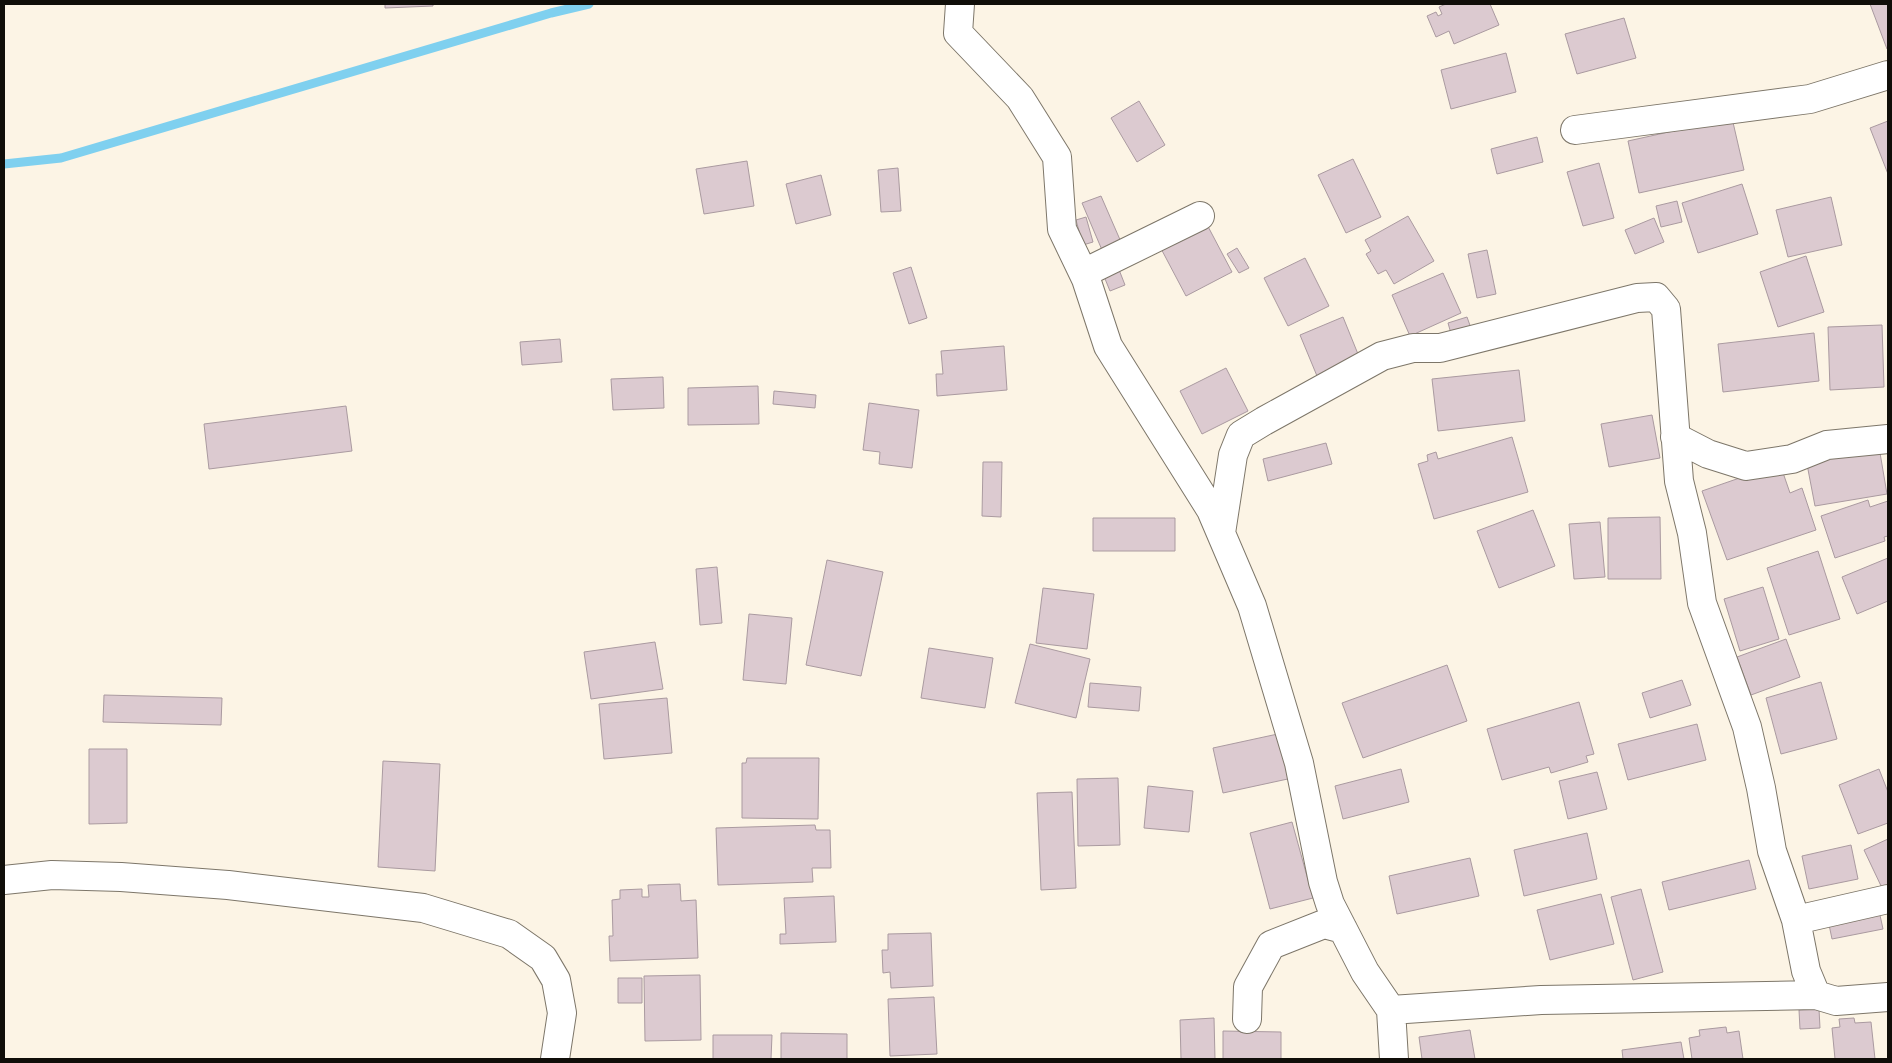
<svg xmlns="http://www.w3.org/2000/svg" width="1892" height="1063" viewBox="0 0 1892 1063" font-family="'Roboto Condensed',sans-serif">
	<rect width="100%" height="100%" fill="#fcf4e5"/>
	<g fill="none" stroke-linecap="round" stroke-linejoin="round">
		<path stroke="#7fd0ef" stroke-width="9" d="M4 164 61 158 551 13 589 4"/>
	</g>
	<path fill="#dccad0" stroke="#aa9aa0" d="M385 4H433V6L385 8Z
		M1446 4H1490L1499 25 1454 44 1449 31 1436 37 1427 16 1436 12 1438 16 1442 14 1439 7Z
		M1870 4H1888V48L1887 49Z
		M1624 18 1636 58 1577 74 1565 34Z
		M1506 53 1516 92 1451 109 1441 70Z
		M1139 101 1165 145 1137 162 1111 118Z
		M1732 118 1744 170 1639 193 1628 141Z
		M1888 121V174L1870 128Z
		M1537 137 1543 162 1497 174 1491 149Z
		M1353 159 1381 217 1346 233 1318 175Z
		M747 161 754 206 704 214 696 169Z
		M1599 163 1614 218 1583 226 1567 172Z
		M898 168 901 211 881 212 878 170Z
		M821 175 831 215 796 224 786 184Z
		M1742 184 1758 234 1698 253 1682 203Z
		M1101 196 1121 242 1102 250 1082 203Z
		M1831 197 1842 245 1788 257 1776 210Z
		M1677 201 1682 222 1661 227 1656 206Z
		M1408 216 1434 261 1394 284 1386 270 1378 274 1366 254 1371 251 1365 240Z
		M1086 217 1093 242 1083 245 1076 220Z
		M1203 217 1232 272 1186 296 1157 241Z
		M1654 218 1664 242 1635 254 1625 230Z
		M1237 248 1249 268 1239 273 1227 254Z
		M1487 250 1496 294 1477 298 1468 254Z
		M1806 256 1824 312 1778 327 1760 272Z
		M1305 258 1329 306 1288 326 1264 278Z
		M1116 262 1125 285 1110 291 1101 269Z
		M911 267 927 318 909 324 893 273Z
		M1443 273 1461 313 1410 336 1392 295Z
		M1343 317 1360 359 1317 376 1300 335Z
		M1467 317 1472 331 1452 337 1448 323Z
		M1882 325 1884 387 1830 390 1828 327Z
		M1814 333 1819 381 1723 392 1718 344Z
		M560 339 562 362 522 365 520 342Z
		M1004 346 1007 390 937 396 936 374H943L941 351Z
		M1226 368 1248 411 1202 434 1180 391Z
		M1519 370 1525 421 1438 431 1432 379Z
		M663 377 664 408 613 410 611 379Z
		M758 386 759 424 688 425V388Z
		M774 391 816 395 815 408 773 404Z
		M869 403 919 410 912 468 879 464 880 452 863 450Z
		M346 406 352 451 209 469 204 424Z
		M1652 415 1660 458 1609 467 1601 424Z
		M1512 437 1528 492 1434 519 1418 464 1428 461 1427 455 1436 452 1438 459Z
		M1326 443 1332 464 1268 481 1263 459Z
		M1879 447 1887 494 1815 506 1806 459Z
		M983 462H1002L1001 517 982 516Z
		M1780 464 1790 493 1802 488 1816 530 1727 560 1702 491Z
		M1868 500 1870 507 1888 501V536L1884 537 1885 541 1835 558 1821 516Z
		M1533 510 1555 566 1499 588 1477 531Z
		M1660 517 1661 579H1608V518Z
		M1093 518H1175V551H1093Z
		M1600 522 1605 577 1574 579 1569 524Z
		M1818 551 1840 619 1789 635 1767 568Z
		M1888 558V601L1857 614 1842 577Z
		M827 560 883 572 861 676 806 665Z
		M717 567 722 623 700 625 696 569Z
		M1763 587 1779 639 1740 651 1724 599Z
		M1043 588 1094 594 1087 649 1036 643Z
		M749 614 792 618 786 684 743 680Z
		M1786 639 1800 677 1751 695 1737 657Z
		M655 642 663 689 591 699 584 652Z
		M1030 644 1090 659 1076 718 1015 703Z
		M929 648 993 658 985 708 921 698Z
		M1447 665 1467 721 1363 758 1342 703Z
		M1682 680 1691 705 1650 718 1642 693Z
		M1821 682 1837 739 1781 754 1766 698Z
		M1090 683 1141 687 1139 711 1088 707Z
		M104 695 222 698 221 725 103 722Z
		M667 698 672 753 604 759 599 704Z
		M1579 702 1594 754 1586 756 1588 762 1551 773 1549 767 1502 780 1487 729Z
		M1697 724 1706 760 1628 780 1618 744Z
		M1287 732 1297 777 1223 793 1213 748Z
		M89 749H127V823L89 824Z
		M747 758H819L818 819 742 818V763H746Z
		M383 761 440 764 435 871 378 867Z
		M1401 769 1409 802 1343 819 1335 786Z
		M1879 769 1888 792V823L1858 834 1839 785Z
		M1597 772 1607 809 1568 819 1559 781Z
		M1118 778 1120 845 1078 846 1077 779Z
		M1148 786 1193 791 1189 832 1144 828Z
		M1072 792 1076 888 1041 890 1037 793Z
		M1292 822 1313 898 1270 909 1250 833Z
		M815 825 816 830H830L831 868H812L813 882 718 885 716 828Z
		M1587 833 1597 879 1524 896 1514 850Z
		M1888 839V885L1882 888 1864 850Z
		M1851 845 1858 879 1809 889 1802 856Z
		M1470 858 1479 896 1397 914 1389 876Z
		M1749 860 1756 889 1669 910 1662 882Z
		M680 884 681 901 696 900 698 958 610 961 609 936H613L612 900 620 899V890L642 889V897H649L648 885Z
		M1641 889 1663 972 1633 980 1611 897Z
		M1601 894 1614 944 1550 960 1537 910Z
		M834 896 836 942 780 944V934H786L784 898Z
		M1878 906 1883 929 1832 939 1827 915Z
		M931 933 933 986 891 988 890 972 883 973 882 950H888V934Z
		M700 975 701 1040 645 1041 644 976Z
		M618 978H642V1003H618Z
		M934 997 937 1054 890 1056 888 999Z
		M1819 1009 1820 1028 1800 1029 1799 1010Z
		M1214 1018 1215 1059H1181L1180 1020Z
		M1854 1018 1855 1023 1871 1022 1875 1059H1835L1832 1028 1840 1027 1839 1019Z
		M1726 1027 1727 1033 1739 1031 1743 1059H1692L1689 1038 1700 1036 1699 1030Z
		M1470 1030 1475 1059H1422L1419 1037Z
		M1223 1031 1281 1032V1059H1223Z
		M781 1033 847 1034V1059H781Z
		M713 1035H772L771 1059H713Z
		M1681 1042 1684 1059H1623L1622 1050Z"/>
	<g fill="none" stroke-linecap="round" stroke-linejoin="round">
		<g stroke="#7d7669" stroke-width="30">
			<path id="minor" d="M960 4 958 33 1020 98 1057 157 1062 229 1086 279
				M1575 130 1810 99 1888 75
				M1200 216 1094 268 1087 272 1086 279 1108 346 1211 510 1252 606 1299 763 1323 882 1330 904 1365 972 1391 1010 1394 1059
				M1675 437 1708 454 1746 466 1792 459 1827 445 1888 439
				M1221 533 1233 455 1241 435 1264 421 1382 356 1413 348H1440L1637 298 1656 297 1666 309 1679 481 1692 533 1702 603 1747 727 1761 788 1772 851 1796 920 1806 971 1816 995 1836 1001 1888 997
				M4 880 52 875 121 877 228 885 423 908 509 934 543 958 556 980 562 1013 555 1059
				M1796 920 1888 899
				M1391 1010 1541 1000 1816 995
				M1247 1019 1248 987 1271 945 1324 924 1343 929"/>
		</g>
		<use href="#minor" stroke="#fff" stroke-width="28"/>
	</g>
	<rect width="1892" height="1063" fill="none" stroke="#100e09" stroke-width="10"/>
</svg>
